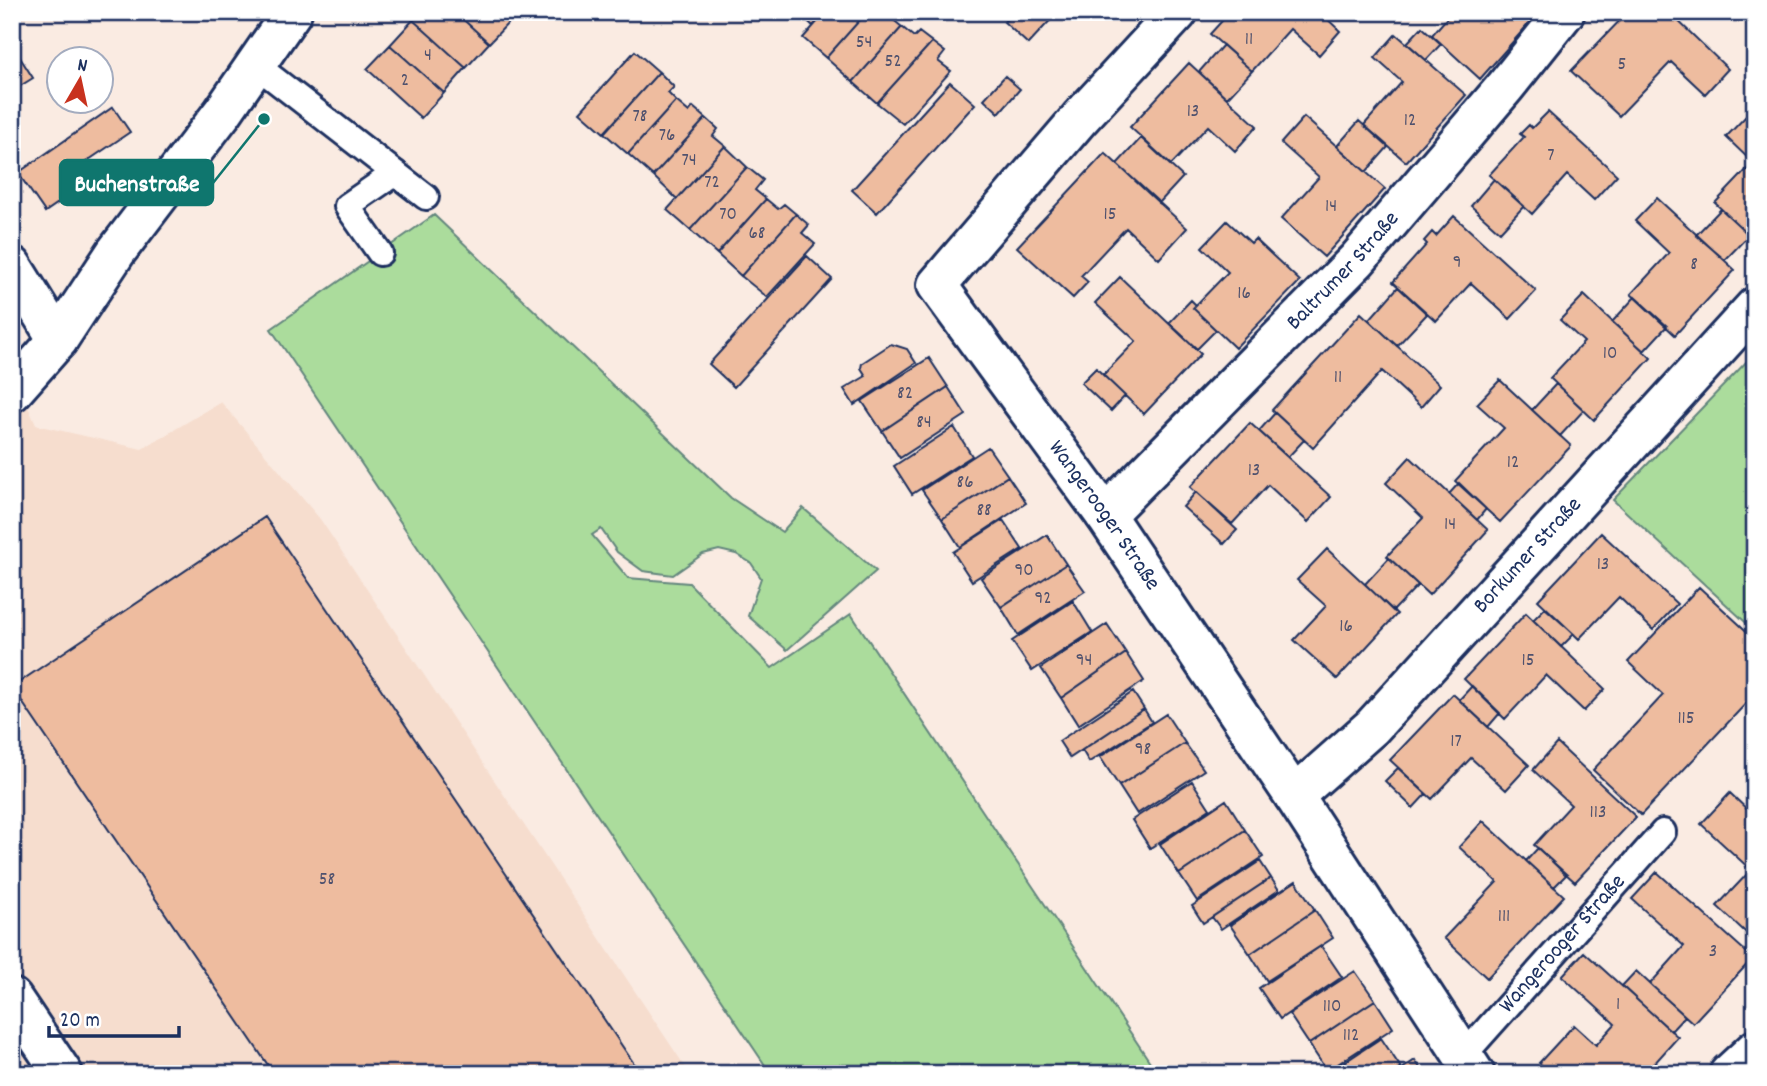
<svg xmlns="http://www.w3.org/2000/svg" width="1767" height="1086" viewBox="0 0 1767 1086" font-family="Dekko,sans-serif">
	<rect width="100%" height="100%" fill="#faebe2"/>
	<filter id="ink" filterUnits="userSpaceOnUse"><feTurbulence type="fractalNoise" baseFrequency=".0143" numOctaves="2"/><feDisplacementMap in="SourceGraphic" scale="14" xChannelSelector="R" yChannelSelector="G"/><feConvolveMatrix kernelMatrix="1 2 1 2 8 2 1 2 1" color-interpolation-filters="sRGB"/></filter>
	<g filter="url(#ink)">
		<path fill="#f6ddce" d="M12 370 36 425 142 449 221 402 320 519 690 1074H12Z"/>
		<path fill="#abdc9c" stroke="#63867d" stroke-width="2" d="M434 215 731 498 782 532 803 508 876 571 787 650 748 616 761 578 751 563 736 554 719 550 703 554 673 575 643 571 617 552 601 529 592 535 628 578 689 583 772 668 851 614 1158 1074H771L271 329Z
			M1754 354 1755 355V631L1613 500Z"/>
		<path fill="#eebc9f" stroke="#1b2f5e" stroke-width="2" d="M420 12H455L489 43 466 68 413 20Z
			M455 12H505L512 19 489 43Z
			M798 12H826L813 26Z
			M826 12H867L826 58 803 38Z
			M867 12H895L890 17 902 27 853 82 826 58Z
			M1013 12H1058L1028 44 1004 22Z
			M1230 12H1320L1340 31 1319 55 1290 29 1252 71 1210 34Z
			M1452 12H1539L1480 79 1432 35Z
			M1628 12H1669L1728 69 1705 94 1671 62 1619 116 1571 71Z
			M413 20 466 68 444 93 390 45Z
			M902 27 914 37 919 32 932 42 877 103 853 82Z
			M1422 27 1441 44 1426 60 1407 43Z
			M1396 34 1466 95 1406 162 1364 125 1402 82 1375 58Z
			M932 42 945 52 938 61 951 71 903 124 877 103Z
			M12 45 33 78 12 91Z
			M390 45 444 93 421 118 367 69Z
			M1223 45 1252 71 1227 98 1199 72Z
			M635 51 659 72 604 133 580 112Z
			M1189 63 1257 126 1235 151 1208 126 1171 165 1130 127Z
			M659 72 674 87 668 93 676 101 628 154 604 133Z
			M1005 76 1020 89 999 113 984 99Z
			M950 82 975 104 877 213 852 190Z
			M676 101 689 112 693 107 706 118 653 176 628 154Z
			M113 107 130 132 80 166 90 181 45 212 18 173Z
			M1548 112 1617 175 1594 200 1567 175 1532 214 1489 175 1524 137 1520 134 1529 125 1532 128Z
			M1749 113 1755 119V241L1715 203 1753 163 1726 137Z
			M1304 117 1385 189 1324 257 1281 219 1319 177 1281 143Z
			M706 118 718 129 713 136 725 146 677 199 653 176Z
			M1359 121 1388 147 1366 172 1337 146Z
			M1141 138 1183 177 1159 203 1117 164Z
			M725 146 747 167 690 230 667 210Z
			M1105 153 1187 228 1159 259 1126 228 1081 276 1088 282 1073 298 1017 247Z
			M747 167 763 180 755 190 766 199 717 254 690 230Z
			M1494 179 1524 206 1500 232 1471 206Z
			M1657 198 1735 270 1675 335 1631 294 1669 253 1635 221Z
			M766 199 778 209 784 204 796 214 741 276 717 254Z
			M1721 209 1749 235 1725 260 1696 235Z
			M796 214 809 225 802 233 815 244 767 297 741 276Z
			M1454 216 1536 291 1510 319 1471 283 1436 321 1393 282 1427 244 1424 241 1432 232 1436 236Z
			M1227 221 1251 243 1255 239 1300 281 1235 348 1193 308 1228 272 1202 247Z
			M807 256 832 279 734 387 709 364Z
			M1120 277 1201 354 1144 414 1103 375 1136 341 1095 303Z
			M1398 287 1427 314 1397 346 1369 320Z
			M1584 295 1651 358 1594 420 1550 378 1584 342 1560 320Z
			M1635 297 1667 326 1644 351 1612 322Z
			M1191 300 1196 305 1193 308 1216 330 1197 349 1169 323Z
			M1361 313 1440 385 1421 407 1382 371 1313 448 1272 410Z
			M891 344 907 349 916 363 854 405 844 389 866 376 861 368 862 363Z
			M929 358 948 387 882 431 862 401Z
			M1096 368 1125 396 1111 411 1081 383Z
			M1500 380 1571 446 1500 522 1455 481 1504 428 1477 404Z
			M1556 384 1584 410 1560 436 1532 410Z
			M948 387 966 415 900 458 882 431Z
			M1275 413 1304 440 1288 457 1259 431Z
			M1250 423 1331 497 1308 522 1268 485 1232 524 1190 487Z
			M954 427 972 456 912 494 894 466Z
			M988 447 1008 476 942 519 922 490Z
			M1410 457 1488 530 1429 595 1387 556 1423 518 1386 483Z
			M1008 476 1026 503 960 547 942 519Z
			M1459 483 1486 509 1477 520 1449 494Z
			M1196 492 1237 530 1224 544 1183 507Z
			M265 517 641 1074H274L12 687Z
			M1003 520 1022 549 972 581 953 552Z
			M1601 533 1677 604 1653 630 1619 597 1579 639 1538 600Z
			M1047 535 1066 564 1001 607 981 578Z
			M1327 549 1397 614 1337 679 1294 640 1326 606 1297 580Z
			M1389 558 1418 585 1393 611 1365 584Z
			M1066 564 1085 591 1018 635 1001 607Z
			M1699 587 1755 639V698L1753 696 1641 815 1593 770 1663 695 1628 662Z
			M1073 601 1092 632 1032 671 1012 641Z
			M1545 608 1574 634 1561 647 1533 620Z
			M1526 613 1605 689 1584 711 1546 675 1505 719 1464 679Z
			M1107 624 1126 653 1061 698 1041 668Z
			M1126 653 1144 681 1078 725 1061 698Z
			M1472 686 1500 713 1488 727 1459 700Z
			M1133 692 1144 709 1070 758 1059 741Z
			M1453 694 1529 765 1506 790 1471 758 1432 799 1390 760Z
			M1144 709 1152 722 1089 762 1082 750Z
			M1166 714 1185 743 1119 786 1100 757Z
			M1185 743 1204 770 1137 814 1119 786Z
			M1557 743 1636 817 1575 882 1534 845 1571 805 1533 770Z
			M1398 768 1426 794 1413 808 1385 781Z
			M1192 781 1210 809 1150 848 1132 820Z
			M1730 793 1755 817V941L1717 906 1751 870 1701 824Z
			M1226 800 1245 830 1179 874 1160 844Z
			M1483 821 1564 896 1487 978 1444 938 1497 882 1459 847Z
			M1245 830 1263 857 1197 901 1179 874Z
			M1538 848 1566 875 1554 887 1526 861Z
			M1260 861 1271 878 1203 923 1192 906Z
			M1657 872 1753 958 1693 1023 1650 984 1684 946 1632 899Z
			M1271 878 1279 890 1221 929 1212 917Z
			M1296 881 1315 910 1250 954 1230 925Z
			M1315 910 1333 938 1267 981 1250 954Z
			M1321 946 1342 977 1280 1019 1259 988Z
			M1584 952 1678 1037 1645 1074H1552L1539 1063 1574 1025 1596 1045 1615 1024 1562 976Z
			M1355 971 1375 1000 1309 1044 1289 1014Z
			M1636 971 1685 1016 1671 1031 1622 986Z
			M1375 1000 1393 1028 1327 1071 1309 1044Z
			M1381 1038 1401 1068 1391 1074H1327Z
			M1415 1060 1424 1074H1395Z"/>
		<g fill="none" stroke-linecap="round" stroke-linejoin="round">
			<g stroke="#1b2f5e" stroke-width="30">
				<g id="lane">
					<path d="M256 65 426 197"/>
					<path d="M380 253 347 206 395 173"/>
					<path id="s1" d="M1463 1056 1663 832"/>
				</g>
			</g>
			<g stroke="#1b2f5e" stroke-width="44">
				<g id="street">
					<path id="s2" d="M1178 12 1080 118 937 285 1105 515 1294 796 1475 1074"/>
					<path d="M12 266 58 340"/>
					<path d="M12 392 58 340 116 252 223 112 292 12"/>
					<path id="s3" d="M1105 515 1357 260 1505 87 1565 12"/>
					<path id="s4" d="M1294 796 1372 727 1755 307"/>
					<path d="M12 998 63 1074"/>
					<path d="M1729 1074 1755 1050"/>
				</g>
			</g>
			<use href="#lane" stroke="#fff" stroke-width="24"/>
			<use href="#street" stroke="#fff" stroke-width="38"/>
		</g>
	</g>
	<g text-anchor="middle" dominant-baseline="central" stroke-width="7" stroke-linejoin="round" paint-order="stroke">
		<g font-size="19" fill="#50526e">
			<text x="1249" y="40">11</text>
			<text x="864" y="43">54</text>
			<text x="428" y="56">4</text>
			<text x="893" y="62">52</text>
			<text x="1622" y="65">5</text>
			<text x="405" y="81">2</text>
			<text x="1193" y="112">13</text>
			<text x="640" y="117">78</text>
			<text x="1410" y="121">12</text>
			<text x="667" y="136">76</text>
			<text x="1551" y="156">7</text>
			<text x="689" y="161">74</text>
			<text x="712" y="183">72</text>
			<text x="1331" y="207">14</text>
			<text x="728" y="215">70</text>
			<text x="1110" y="215">15</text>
			<text x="757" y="234">68</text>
			<text x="1457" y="263">9</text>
			<text x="1694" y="265">8</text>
			<text x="1244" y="294">16</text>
			<text x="1610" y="354">10</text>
			<text x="1338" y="378">11</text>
			<text x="905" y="394">82</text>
			<text x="924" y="423">84</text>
			<text x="1513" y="463">12</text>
			<text x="1254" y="471">13</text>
			<text x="965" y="483">86</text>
			<text x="984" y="511">88</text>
			<text x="1450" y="525">14</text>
			<text x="1603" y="565">13</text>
			<text x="1024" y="571">90</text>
			<text x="1043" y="599">92</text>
			<text x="1346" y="627">16</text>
			<text x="1084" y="661">94</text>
			<text x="1528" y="661">15</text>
			<text x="1686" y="719">115</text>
			<text x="1456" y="742">17</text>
			<text x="1143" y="750">98</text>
			<text x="1598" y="813">113</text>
			<text x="327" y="880">58</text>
			<text x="1504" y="917">111</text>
			<text x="1713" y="952">3</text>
			<text x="1618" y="1005">1</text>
			<text x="1332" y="1007">110</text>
			<text x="1351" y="1036">112</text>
		</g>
		<g font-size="23" fill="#1b2f5e" stroke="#fff">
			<text stroke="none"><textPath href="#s3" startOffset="341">Baltrumer Straße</textPath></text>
			<text stroke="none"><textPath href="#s2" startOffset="649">Wangerooger Straße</textPath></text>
			<text stroke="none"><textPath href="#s4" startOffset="336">Borkumer Straße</textPath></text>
			<text stroke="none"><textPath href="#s1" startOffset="150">Wangerooger Straße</textPath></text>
		</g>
	</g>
	<path fill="none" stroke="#0f766e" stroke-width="2.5" d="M264 119L213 183"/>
	<circle fill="#0f766e" stroke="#fff" stroke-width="2.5" cx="264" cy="119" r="7"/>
	<rect fill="#0f766e" stroke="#0f766e" stroke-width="2.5" x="60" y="160" width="153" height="45" rx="7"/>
	<g font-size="24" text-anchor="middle" font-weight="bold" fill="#fff">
		<text x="137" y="191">Buchenstraße</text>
	</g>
	<rect width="1767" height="1086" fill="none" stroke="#fff" stroke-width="42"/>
	<rect x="21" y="21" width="1725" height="1044" fill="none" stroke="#1b2f5e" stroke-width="2.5" filter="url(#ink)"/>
	<g transform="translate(80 80) rotate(9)"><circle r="33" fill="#ffffff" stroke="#a4acbf" stroke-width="2"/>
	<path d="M0-5L12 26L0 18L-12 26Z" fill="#c8321e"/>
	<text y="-10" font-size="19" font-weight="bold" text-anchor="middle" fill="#1b2f5e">N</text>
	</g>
	<path d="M49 1026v10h130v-10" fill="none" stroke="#1b2f5e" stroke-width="3.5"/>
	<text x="60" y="1026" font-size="21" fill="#1b2f5e" stroke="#ffffff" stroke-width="5" paint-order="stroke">20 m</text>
</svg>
